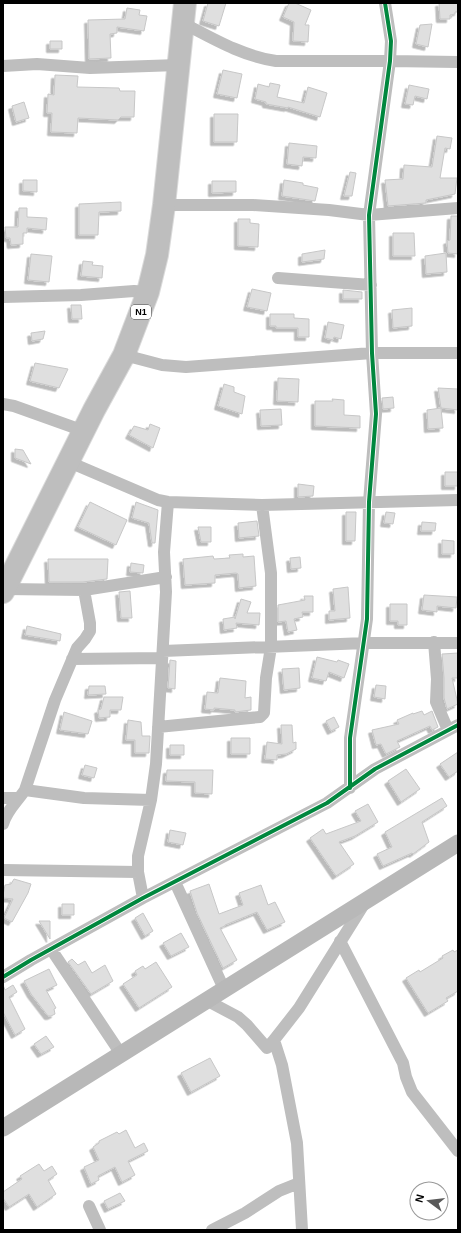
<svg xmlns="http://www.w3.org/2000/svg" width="461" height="1233" viewBox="0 0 461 1233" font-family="Helvetica,sans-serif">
	<defs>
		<filter id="shadow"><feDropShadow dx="-3.5" dy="3.5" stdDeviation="0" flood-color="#0004"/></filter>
	</defs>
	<rect width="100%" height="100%" fill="#fff"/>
	<path fill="#dfdfdf" stroke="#c7c7c7" filter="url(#shadow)" d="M208 3H226L219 26 203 21Z
		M289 3H295L311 10 305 25H309L308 42 293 41 294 22 283 17Z
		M439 3H458V12H455V14L450 15V19H440Z
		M127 8 140 10 139 15 147 16 144 31 117 27V33L110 34 111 58 89 59 88 20 125 19Z
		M432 24 428 47 416 44 420 25Z
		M50 41H62V49H50Z
		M223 70 242 74 237 98 217 94Z
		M55 75 78 76 77 87 119 88 120 91H135L134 117H121L118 120 78 118 77 133 51 132 52 113H47L48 94 54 95Z
		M270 83 280 85 277 97 304 103 308 87 327 93 320 117 288 107V108L266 104V102L255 99 258 84 269 87Z
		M409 85 429 89 427 99 415 96 413 105 405 104Z
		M24 102 29 118 16 122 12 106Z
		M214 114H238L237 142H214Z
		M437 136 452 138 450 149 445 148 440 178H457L455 194 426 200V203L388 206 385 180 403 179 404 165 432 167Z
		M289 143 317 146 316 158 303 157 302 166 287 164Z
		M350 172 356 173 352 196H344Z
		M23 180H37V192L23 191Z
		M284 180 303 183V185L318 188 315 201 282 196Z
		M212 181H236V192L212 193Z
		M121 202V211L99 212 98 235H79V204Z
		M19 208H27V217L47 218 46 230 27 228V233H23V244L11 245 10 238H6L5 227H18Z
		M451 216H458V254L448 253 447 241 450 240Z
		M238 219H250V223L259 224 258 247 238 246Z
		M393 233H414L415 256H393Z
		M325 250 324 259 302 262V254Z
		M446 253 447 272 426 274 425 256Z
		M31 254 52 256 49 282 28 280Z
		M83 261 93 262 92 265 103 266 102 278 81 276Z
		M252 289 271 293 267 311 247 307Z
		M343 290 362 292V299H343Z
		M71 305H81L82 319H72Z
		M412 308V326L393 328 392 310Z
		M270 314H294V318L309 319V337H298V328H276V326H270Z
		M328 322 344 325 341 339 334 337 333 340 325 338Z
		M45 331 43 339 32 341 31 333Z
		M35 363 68 369 59 388 30 381Z
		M278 378 299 379 298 402 277 401Z
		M224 384 234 387V392L245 396 242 414 218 406Z
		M438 388 458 389V410L441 408Z
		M393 397 394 408 383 409 382 398Z
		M332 399 344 400V415L360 416V428L315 426V401H333Z
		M441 408 443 428 428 429 427 410Z
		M281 409 282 425 261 426 260 410Z
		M150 424 160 428 153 448 129 435 134 426 148 430Z
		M15 449 23 450 31 464 15 458Z
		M445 472H458V486H445Z
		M298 484 314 486 313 496 298 497Z
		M90 502 127 520 116 545 78 527Z
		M136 502 158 510 155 543H152L149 523 132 518Z
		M346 512H356L355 541H346Z
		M386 512 395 513 393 524 384 523Z
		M257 521 259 536 239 538 238 523Z
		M422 522 436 523 435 531H421Z
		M198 527H211V542H201Z
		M442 540 454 541V554H442Z
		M243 554V557L254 556 256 586 239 588 238 574 236 573 215 575V583L185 585 183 559 213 556 214 559 230 558 229 555Z
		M300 557 301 568 291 569 290 558Z
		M48 559H108L107 579 83 582H49Z
		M131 563 144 565 143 573 130 572Z
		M348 587 350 618 329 620V611H335L333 589Z
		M130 591 132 618H121L119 592Z
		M424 595 457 597 456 608 437 606V612L422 610Z
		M304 596H313V612H302L303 617 294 619 297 630 288 632 286 621 278 622V605L305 600Z
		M241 599 251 602 247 613H260L259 625 236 623 237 628 224 630 223 619 235 617V619Z
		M390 604H407V625H398V621H390Z
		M27 626 61 634 60 641 25 635Z
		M458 653V678H452L458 704 447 709 444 698V678L442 654Z
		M317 657 337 662 338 660 349 664 344 678 329 672 326 681 312 678Z
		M170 660 176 661 175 689 168 688Z
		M299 668 300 688 284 690 282 669Z
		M220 678 246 681 245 698 251 697V710L235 712V710L214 708V710L205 709 207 692 218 693Z
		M376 685 386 686 385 699 374 697Z
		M89 686H105L106 694 88 695Z
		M104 697H123L121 710H110V717L99 718 98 710 101 709Z
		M422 711 424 715 432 711 438 727 432 730 430 726 397 741 400 747 386 754 381 744 376 745 372 730 399 724 397 720 413 713V714Z
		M64 712 92 721 88 734 60 730Z
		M334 717 339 727 331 731 326 721Z
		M128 720 141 722 142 736H150L149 753H135V740H126Z
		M281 725H292L293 743 296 742V749L286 754 277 755V760L265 759 267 742 282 744Z
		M231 738H250V754H231Z
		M170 745H184V755H170Z
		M458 752V771L449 777 440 764Z
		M85 765 97 768 94 778 82 775Z
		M406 769 420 789 401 802 388 781Z
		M167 770H213L212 794 195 793V782L166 781Z
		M442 798 447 806 422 822 429 842 413 854 412 853 383 866 377 854 392 847 385 832Z
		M368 804 378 822 355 836 339 842 354 864 336 876 310 838 323 829 326 834 361 821 355 811Z
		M170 830 186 833 183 845 168 842Z
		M14 879 31 884 28 893 12 922 4 918 13 899 3 898V895L5 885 11 884Z
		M209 884 219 914 243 905 239 893 261 885 268 905 275 902 285 922 267 930 257 912 225 925V926L220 928 237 960 223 968 197 913 190 891Z
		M62 904H74V915H62Z
		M143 913 153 931 145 936 135 918Z
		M39 921H50V939Z
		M181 933 189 947 171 956 163 943Z
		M453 950 454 952 458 950V991L446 998 448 1001 428 1013 406 978 419 970 420 972 443 958 442 956Z
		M72 959 78 965 85 961 92 973 105 965 113 981 91 994 68 962Z
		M156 962 172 987 139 1008 123 984 137 975 135 971 143 966 145 969Z
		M49 969 57 985 46 990 56 1008 54 1009 55 1014 51 1016H48L31 994 24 981Z
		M3 985 5 990 13 985 17 992 9 997 25 1029 15 1035 3 1012Z
		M46 1036 54 1047 41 1054 34 1044Z
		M210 1058 220 1076 191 1092 181 1073Z
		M126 1130 135 1148 144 1143 148 1151 128 1161 135 1175 122 1182 115 1167 98 1176 99 1180 91 1184 84 1167 99 1160 93 1147 99 1143V1141L117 1132 119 1134Z
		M39 1164 44 1171 52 1166 57 1174 48 1180 56 1194 37 1207 29 1194 9 1207 3 1198V1192L22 1179 20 1176Z
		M120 1193 125 1201 108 1209 104 1201Z"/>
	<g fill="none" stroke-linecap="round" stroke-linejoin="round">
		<g stroke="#dbdbdb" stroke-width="24">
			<path id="highway" d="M3 592 94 410 124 355 148 292 157 255 164 205 185 3"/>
		</g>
		<path stroke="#bebebe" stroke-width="12" d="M183 23C212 38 242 56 276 61H390L458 62
			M3 66 37 64 90 68 178 65
			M164 205H253L329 210 369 215 458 208
			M278 278 371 285
			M3 297 81 295 134 291 148 292
			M124 355 162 365 186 367 372 353H458
			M3 404 14 406 84 431
			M69 462 158 500 168 502 262 505 458 500
			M5 589 84 590 166 577
			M434 642 437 679 436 702 448 730
			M163 651 365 643H458
			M72 659 162 658
			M158 727 260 717 264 713 266 678 271 647V573L262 505
			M350 788V738L367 619 369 502 376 414 372 353 369 215 390 61 391 41 385 3
			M25 790 84 798 151 800
			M3 798H19
			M3 824C7 810 17 802 25 790L55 700 77 648 85 639 90 631V623L84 590
			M3 870 138 872
			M175 882 224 989
			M143 898 138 872V856L151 800 156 764 166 592 164 552 168 502
			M340 941 403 1063 406 1077 412 1092 458 1151
			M51 949 121 1054
			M3 977 31 960 143 898 327 803 375 769 458 725
			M206 1000 238 1017 247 1025 267 1048 274 1040
			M89 1206 100 1230
			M212 1230 245 1213 279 1191 299 1183
			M302 1230 297 1143 282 1065 274 1040 299 1008 364 904"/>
		<path stroke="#b8b8b8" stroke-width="17" d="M3 1128 458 843"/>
		<use href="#highway" stroke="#bebebe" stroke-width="22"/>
		<g stroke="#fff" stroke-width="6">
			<path id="cycleway" d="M350 788V738L367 619 369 502 376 414 372 353 369 215 390 61 391 41 385 3
				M3 977 31 960 143 898 327 803 375 769 458 725"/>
		</g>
		<use href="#cycleway" stroke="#00873e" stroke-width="4"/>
	</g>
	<g text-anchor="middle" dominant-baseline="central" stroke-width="4" stroke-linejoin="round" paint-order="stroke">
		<rect fill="#fff" stroke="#4c4c4c" stroke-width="1" x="131" y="305" width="20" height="14" rx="3"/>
		<g font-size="9" font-weight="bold" fill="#000">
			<text x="141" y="312">N1</text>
		</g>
	</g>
	<rect width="461" height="1233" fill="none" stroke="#000000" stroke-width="8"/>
	<g transform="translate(429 1201) rotate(285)"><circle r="19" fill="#ffffff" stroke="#999999"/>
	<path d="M0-3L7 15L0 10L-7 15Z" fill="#595959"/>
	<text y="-6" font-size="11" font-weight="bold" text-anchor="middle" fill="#000000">N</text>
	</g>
</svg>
